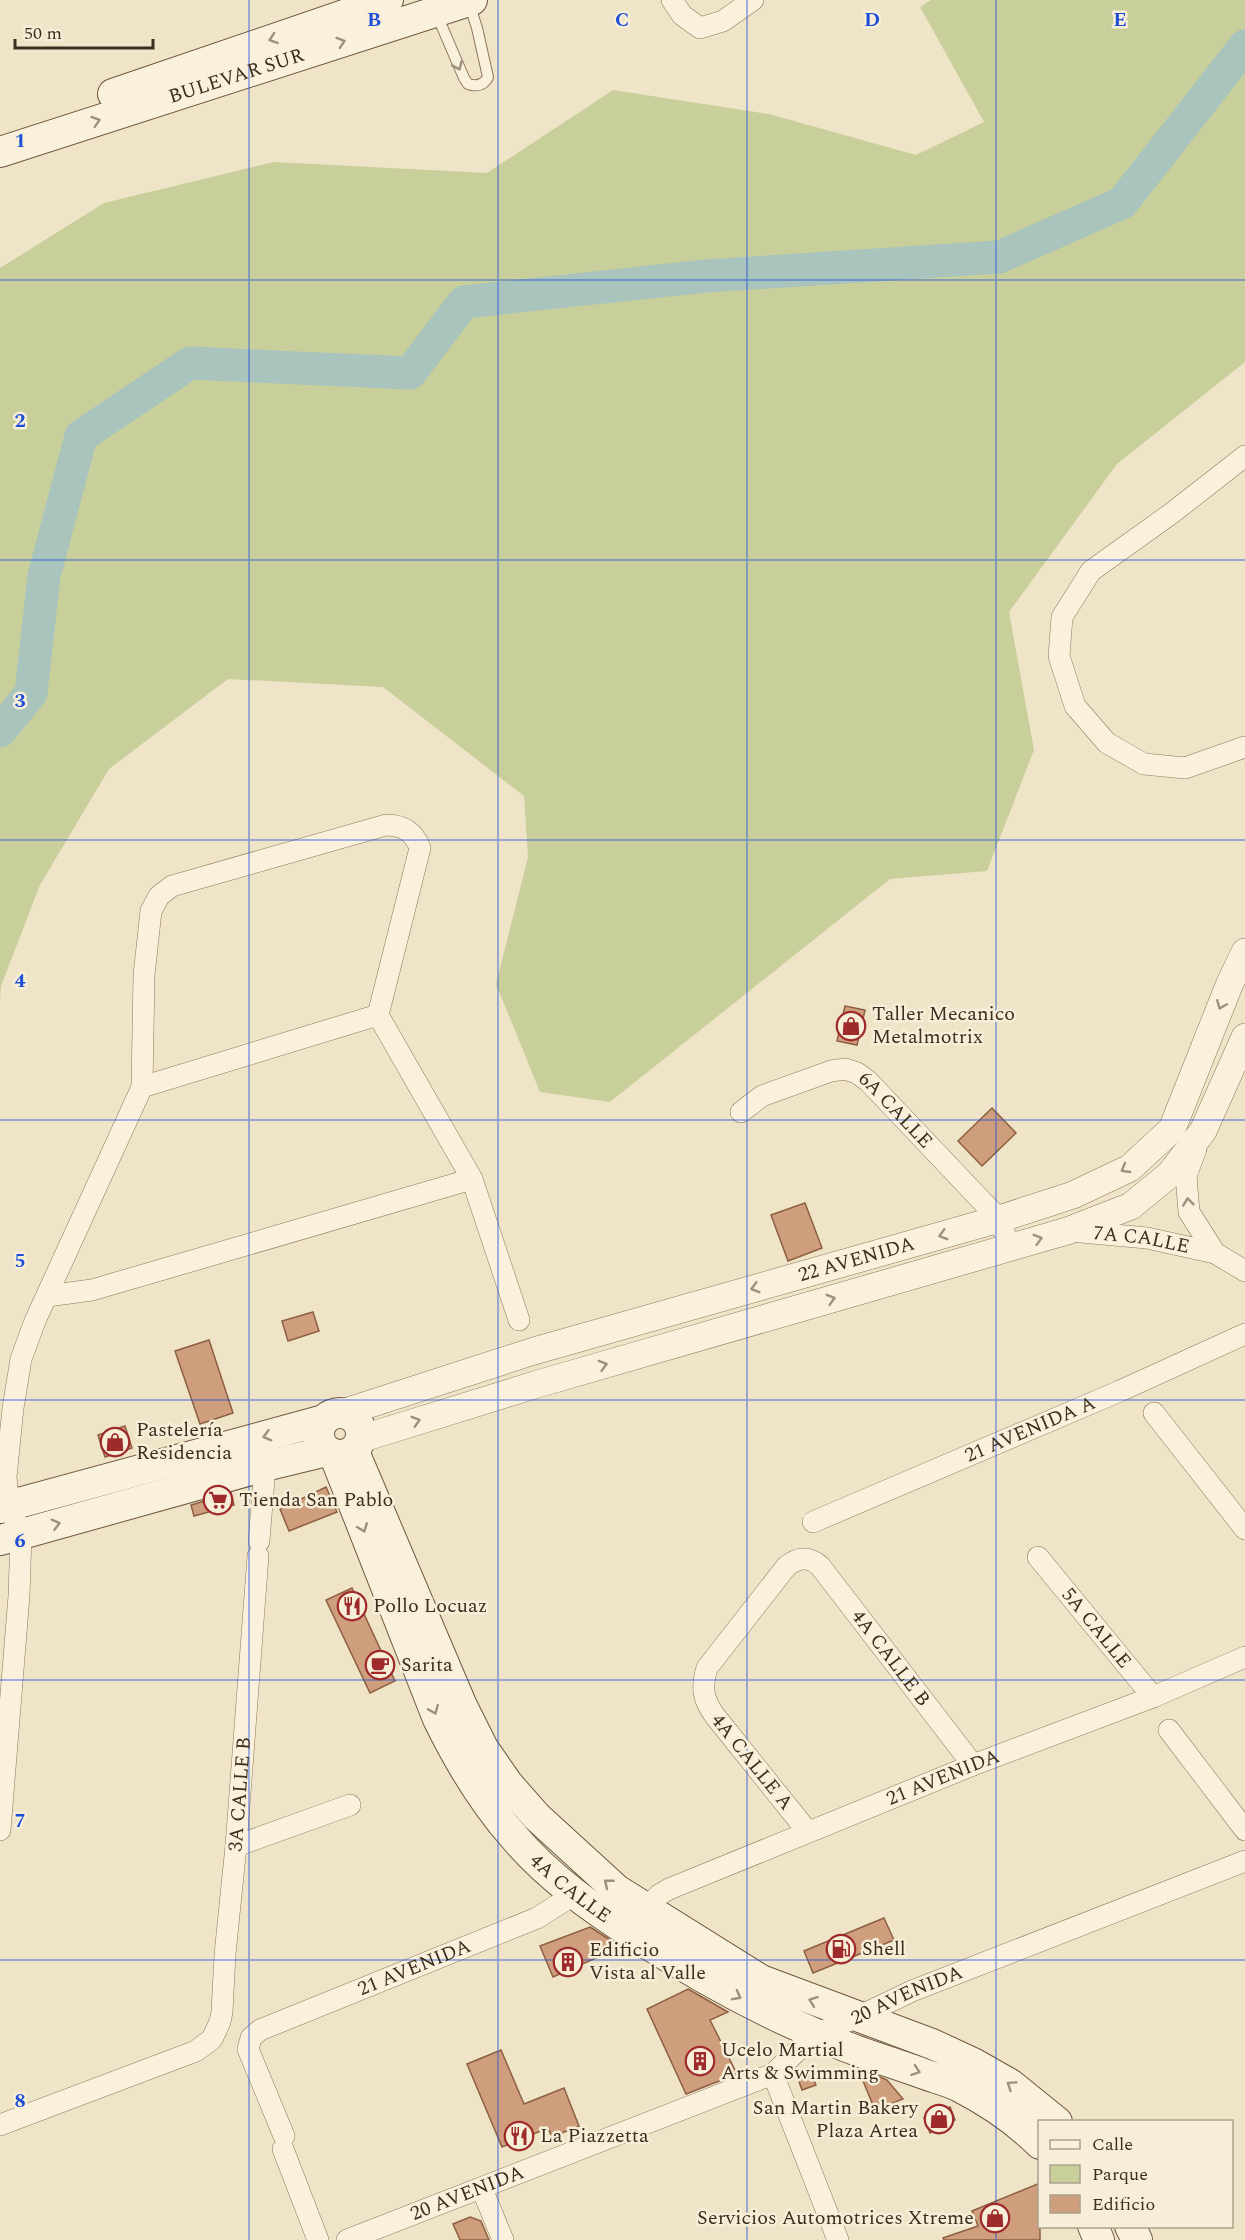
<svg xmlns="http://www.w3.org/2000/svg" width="1245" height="2240" viewBox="0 0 1245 2240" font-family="Spectral,serif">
	<rect width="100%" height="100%" fill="#f0e4c8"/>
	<path fill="#c9cf9b" d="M931 0H1245V362L1117 464 1009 612 1034 750 987 871 890 879 610 1102 540 1092 496 984 528 857 524 796 383 687 228 679 109 769 40 885 1 986 0 1001V268L104 203 274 162 487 173 613 90 769 114 916 155 984 122 920 7Z"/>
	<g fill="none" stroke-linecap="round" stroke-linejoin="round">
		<path stroke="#a9c4bc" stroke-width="33" d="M0 731 31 693 44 576 81 436 190 363 410 373 464 302 706 276 999 257 1122 203 1245 46"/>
	</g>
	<path fill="#cf9f7d" stroke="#8d5f41" stroke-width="1.5" d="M845 1006 865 1010 857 1045 837 1041Z
		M992 1108 1016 1133 982 1166 958 1141Z
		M805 1203 822 1248 788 1261 771 1215Z
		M313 1312 319 1331 288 1341 282 1321Z
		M209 1340 233 1413 200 1424 175 1351Z
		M125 1426 132 1448 105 1457 98 1435Z
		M326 1487 337 1512 289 1531 280 1509Z
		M231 1493 234 1505 194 1516 191 1505Z
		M352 1588 395 1681 370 1693 326 1600Z
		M884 1918 894 1940 813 1973 804 1951Z
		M590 1927 621 1947 553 1977 540 1946Z
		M688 1989 728 2012 710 2020 737 2074 686 2094 647 2009Z
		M501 2050 524 2104 564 2088 579 2126 552 2137 548 2128 502 2147 467 2064Z
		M811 2072 816 2085 802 2090 797 2076Z
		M878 2076 887 2080 903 2099 875 2110 863 2081Z
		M950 2107 955 2120 930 2133 924 2118Z
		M1040 2183V2240H944L943 2238 978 2226 972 2211Z
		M470 2217 481 2221 489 2240H460L453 2224Z"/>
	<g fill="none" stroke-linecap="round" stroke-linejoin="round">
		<g stroke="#8d765c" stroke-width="12">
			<path id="service" d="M437 15 464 78 468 84C477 87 484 85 488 77L477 28 469 3"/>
		</g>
		<g stroke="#8d765c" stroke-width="22">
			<g id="minor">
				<path d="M672 0 682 15 700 28 723 21 753 0"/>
				<path d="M1245 456 1172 513 1091 571 1062 617 1059 656 1075 706 1107 743 1144 764 1185 768 1245 747"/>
				<path d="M142 1087 378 1015"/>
				<path id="s1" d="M741 1112 762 1096 831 1071 845 1069 857 1073 868 1081 999 1219 1010 1247"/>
				<path d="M1196 1149 1186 1176 1189 1212 1215 1253"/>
				<path id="s2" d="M1070 1231 1147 1238 1215 1253 1245 1271"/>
				<path d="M47 1296 92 1290 472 1179"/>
				<path d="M1154 1413 1245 1529"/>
				<path id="s3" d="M813 1522 1120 1391 1245 1334"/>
				<path d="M259 1541 265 1466"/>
				<path id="s4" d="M1038 1557 1153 1697"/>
				<path d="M1169 1730 1245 1830"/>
				<path d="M0 1830 19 1596 21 1534 9 1506 6 1477 13 1408 21 1359 35 1321 142 1087 144 975 151 911 159 896 172 886 386 825C403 825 414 832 420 848L378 1015 472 1179 519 1320"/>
				<path id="s5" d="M808 1832 715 1716C703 1700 701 1687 707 1668L786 1567C797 1557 809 1556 820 1566L973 1765"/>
				<path d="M236 1846 350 1805"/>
				<path id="s6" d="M646 1908 659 1895 669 1889 973 1765 1153 1697 1245 1657"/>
				<path d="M773 2074 838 2240"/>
				<path id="s7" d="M0 2125 196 2051 212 2039 220 2022 222 2012 225 1954 236 1846 258 1556"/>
				<path id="s8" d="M284 2136 248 2049 251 2038 260 2030 537 1918 575 1894"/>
				<path d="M283 2149 318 2240"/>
				<path d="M482 2189 503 2240"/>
				<path id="s9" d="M347 2240 773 2074 815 2034 858 2017 912 1991 1245 1861"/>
			</g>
		</g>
		<g stroke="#8d765c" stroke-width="28">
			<g id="tertiary">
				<path id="s10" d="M342 1413 534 1351 999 1219 1073 1195 1130 1168 1172 1129 1230 983 1245 952"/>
				<path d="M360 1439 541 1383 1067 1231 1131 1206 1170 1174 1203 1131 1245 1037"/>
			</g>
		</g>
		<g stroke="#6f573f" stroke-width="32">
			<g id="secondary">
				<path d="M113 94 388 0"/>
				<path id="s11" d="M0 152 472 0"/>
				<circle cx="340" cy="1434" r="21"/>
				<path id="s12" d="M334 1454 438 1719C459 1762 483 1802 514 1837 549 1878 593 1909 637 1937 703 1980 770 2016 842 2045 869 2056 897 2064 924 2074 935 2078 947 2081 958 2086 987 2101 1017 2121 1040 2144"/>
				<path d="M355 1454 462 1706 483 1748 508 1784 536 1816 617 1890 761 1980 932 2044 973 2063 1010 2084 1057 2122"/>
				<path d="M0 1508 324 1420"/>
				<path d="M0 1540 265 1466 327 1451"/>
				<path d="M1093 2226 1099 2240"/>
				<path d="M1130 2226 1137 2240"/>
			</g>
		</g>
		<use href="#service" stroke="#faf1dc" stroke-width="10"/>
		<use href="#minor" stroke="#faf1dc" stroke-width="21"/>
		<use href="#tertiary" stroke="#faf1dc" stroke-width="27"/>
		<use href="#secondary" stroke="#faf1dc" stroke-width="30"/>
	</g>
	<defs><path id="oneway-chevron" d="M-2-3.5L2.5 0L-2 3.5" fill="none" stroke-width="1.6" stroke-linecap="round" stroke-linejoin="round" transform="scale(1.5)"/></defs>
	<g stroke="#9c907e">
		<use href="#oneway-chevron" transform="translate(273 39) rotate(161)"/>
		<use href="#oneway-chevron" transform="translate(341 42) rotate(-18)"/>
		<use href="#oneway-chevron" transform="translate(458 66) rotate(66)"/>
		<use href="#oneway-chevron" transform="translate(96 121) rotate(-18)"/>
		<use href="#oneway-chevron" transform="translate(1221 1005) rotate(112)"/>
		<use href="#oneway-chevron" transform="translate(1125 1169) rotate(150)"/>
		<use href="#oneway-chevron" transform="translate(1188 1202) rotate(-96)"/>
		<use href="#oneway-chevron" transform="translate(943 1235) rotate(164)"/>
		<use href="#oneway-chevron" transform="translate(1038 1239) rotate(-16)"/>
		<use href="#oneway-chevron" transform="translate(755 1288) rotate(164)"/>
		<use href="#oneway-chevron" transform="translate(831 1299) rotate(-16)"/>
		<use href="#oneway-chevron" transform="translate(603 1365) rotate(-16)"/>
		<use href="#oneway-chevron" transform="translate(416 1421) rotate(-17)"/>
		<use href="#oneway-chevron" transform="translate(267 1436) rotate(165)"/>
		<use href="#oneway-chevron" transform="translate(56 1524) rotate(-15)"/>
		<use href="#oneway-chevron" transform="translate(363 1528) rotate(69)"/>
		<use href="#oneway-chevron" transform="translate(434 1710) rotate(68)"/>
		<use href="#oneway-chevron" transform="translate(608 1883) rotate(-141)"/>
		<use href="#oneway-chevron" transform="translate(737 1996) rotate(28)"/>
		<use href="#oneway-chevron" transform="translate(813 2001) rotate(-160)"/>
		<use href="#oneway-chevron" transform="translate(916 2071) rotate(19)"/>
		<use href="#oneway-chevron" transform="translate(1011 2085) rotate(-146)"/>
	</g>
	<path fill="none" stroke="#1d4ed8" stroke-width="1.5" stroke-opacity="0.55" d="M249 0V2240M498 0V2240M747 0V2240M996 0V2240M0 280H1245M0 560H1245M0 840H1245M0 1120H1245M0 1400H1245M0 1680H1245M0 1960H1245"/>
	<defs>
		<g id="shop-ring" transform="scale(1.5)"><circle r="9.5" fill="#f7eed8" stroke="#9e2a2b" stroke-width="1.5"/><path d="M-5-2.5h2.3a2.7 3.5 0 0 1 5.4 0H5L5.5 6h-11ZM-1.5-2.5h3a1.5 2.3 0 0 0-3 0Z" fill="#9e2a2b"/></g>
		<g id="supermarket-ring" transform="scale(1.5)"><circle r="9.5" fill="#f7eed8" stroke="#9e2a2b" stroke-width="1.5"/><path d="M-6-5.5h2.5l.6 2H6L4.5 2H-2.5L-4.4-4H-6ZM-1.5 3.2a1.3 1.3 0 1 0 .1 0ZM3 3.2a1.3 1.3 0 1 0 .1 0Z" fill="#9e2a2b"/></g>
		<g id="restaurant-ring" transform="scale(1.5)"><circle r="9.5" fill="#f7eed8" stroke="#9e2a2b" stroke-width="1.5"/><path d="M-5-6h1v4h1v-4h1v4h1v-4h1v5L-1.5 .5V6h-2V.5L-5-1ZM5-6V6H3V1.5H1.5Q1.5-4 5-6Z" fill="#9e2a2b"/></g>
		<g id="cafe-ring" transform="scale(1.5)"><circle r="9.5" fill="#f7eed8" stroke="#9e2a2b" stroke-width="1.5"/><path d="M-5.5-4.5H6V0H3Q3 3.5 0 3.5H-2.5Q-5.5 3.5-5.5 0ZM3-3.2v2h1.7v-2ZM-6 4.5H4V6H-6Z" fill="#9e2a2b"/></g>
		<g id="fuel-ring" transform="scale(1.5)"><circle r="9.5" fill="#f7eed8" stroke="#9e2a2b" stroke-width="1.5"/><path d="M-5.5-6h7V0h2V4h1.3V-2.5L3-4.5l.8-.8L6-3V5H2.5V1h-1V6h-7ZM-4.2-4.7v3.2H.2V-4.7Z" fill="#9e2a2b"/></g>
		<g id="building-ring" transform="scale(1.5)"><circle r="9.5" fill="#f7eed8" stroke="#9e2a2b" stroke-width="1.5"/><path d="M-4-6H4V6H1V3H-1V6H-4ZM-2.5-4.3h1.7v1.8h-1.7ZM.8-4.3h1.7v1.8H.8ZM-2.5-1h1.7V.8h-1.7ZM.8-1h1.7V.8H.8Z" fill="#9e2a2b"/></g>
	</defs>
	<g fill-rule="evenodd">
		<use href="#shop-ring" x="851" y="1026"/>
		<use href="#shop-ring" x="115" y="1442"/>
		<use href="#supermarket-ring" x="218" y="1500"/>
		<use href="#restaurant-ring" x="352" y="1606"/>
		<use href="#cafe-ring" x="380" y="1665"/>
		<use href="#fuel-ring" x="841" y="1949"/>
		<use href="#building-ring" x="568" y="1962"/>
		<use href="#building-ring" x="700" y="2061"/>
		<use href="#shop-ring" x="939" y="2119"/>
		<use href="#restaurant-ring" x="519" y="2136"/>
		<use href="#shop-ring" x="995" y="2218"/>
	</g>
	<g text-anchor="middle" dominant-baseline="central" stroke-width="5" stroke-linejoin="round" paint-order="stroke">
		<g font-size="20" fill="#3d2e20" stroke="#f7eed8">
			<text stroke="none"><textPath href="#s11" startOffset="248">BULEVAR SUR</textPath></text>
			<text stroke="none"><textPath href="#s1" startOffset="180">6A CALLE</textPath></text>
			<text stroke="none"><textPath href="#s2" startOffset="72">7A CALLE</textPath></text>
			<text stroke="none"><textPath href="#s10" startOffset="537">22 AVENIDA</textPath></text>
			<text stroke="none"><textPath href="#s3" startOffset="236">21 AVENIDA A</textPath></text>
			<text stroke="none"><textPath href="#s4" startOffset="92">5A CALLE</textPath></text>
			<text stroke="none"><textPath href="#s5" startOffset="482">4A CALLE B</textPath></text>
			<text transform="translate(752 1762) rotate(51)">4A CALLE A</text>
			<text stroke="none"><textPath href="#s6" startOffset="326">21 AVENIDA</textPath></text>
			<text stroke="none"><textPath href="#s7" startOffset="477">3A CALLE B</textPath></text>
			<text stroke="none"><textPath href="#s12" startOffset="502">4A CALLE</textPath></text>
			<text stroke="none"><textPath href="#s8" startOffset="284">21 AVENIDA</textPath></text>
			<text stroke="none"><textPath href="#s9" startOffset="615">20 AVENIDA</textPath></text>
			<text stroke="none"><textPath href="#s9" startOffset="129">20 AVENIDA</textPath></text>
		</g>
		<g font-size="20" fill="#3d2e20" stroke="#f7eed8" text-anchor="start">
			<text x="872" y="1014">Taller Mecanico<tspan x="872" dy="23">Metalmotrix</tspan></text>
			<text x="136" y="1430">Pastelería<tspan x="136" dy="23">Residencia</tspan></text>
			<text x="239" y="1500">Tienda San Pablo</text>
			<text x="373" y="1606">Pollo Locuaz</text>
			<text x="401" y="1665">Sarita</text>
			<text x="862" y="1949">Shell</text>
			<text x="589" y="1950">Edificio<tspan x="589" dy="23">Vista al Valle</tspan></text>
			<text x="721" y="2050">Ucelo Martial<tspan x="721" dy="23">Arts &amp; Swimming</tspan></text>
			<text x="918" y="2108" text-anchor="end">San Martin Bakery<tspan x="918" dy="23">Plaza Artea</tspan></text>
			<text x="540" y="2136">La Piazzetta</text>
			<text x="974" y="2218" text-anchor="end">Servicios Automotrices Xtreme</text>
		</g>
	</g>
	<g font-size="20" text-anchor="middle" font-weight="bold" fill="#1d4ed8" stroke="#f7eed8" stroke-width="5" stroke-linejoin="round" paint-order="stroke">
		<text x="374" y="26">B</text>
		<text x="622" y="26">C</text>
		<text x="872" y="26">D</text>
		<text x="1120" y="26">E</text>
		<text x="20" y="147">1</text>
		<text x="20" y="427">2</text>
		<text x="20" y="707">3</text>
		<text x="20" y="987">4</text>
		<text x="20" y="1267">5</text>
		<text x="20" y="1547">6</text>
		<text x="20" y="1827">7</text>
		<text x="20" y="2107">8</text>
	</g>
	<rect x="1038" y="2120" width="195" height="108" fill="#f7eed8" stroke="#ada18e" stroke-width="1.5"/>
	<rect x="1050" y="2140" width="30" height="9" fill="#faf1dc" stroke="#ada18e" stroke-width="1.5"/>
	<text x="1092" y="2150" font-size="18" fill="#3d2e20">Calle</text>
	<rect x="1050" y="2165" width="30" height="18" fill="#c9cf9b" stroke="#ada18e" stroke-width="1.5"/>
	<text x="1092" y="2180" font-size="18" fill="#3d2e20">Parque</text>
	<rect x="1050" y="2195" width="30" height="18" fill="#cf9f7d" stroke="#ada18e" stroke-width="1.5"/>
	<text x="1092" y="2210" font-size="18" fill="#3d2e20">Edificio</text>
	<path d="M15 39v9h138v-9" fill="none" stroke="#3d2e20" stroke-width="3"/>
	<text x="24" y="39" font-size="18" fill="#3d2e20" stroke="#f7eed8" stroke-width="4.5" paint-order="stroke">50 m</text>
</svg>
